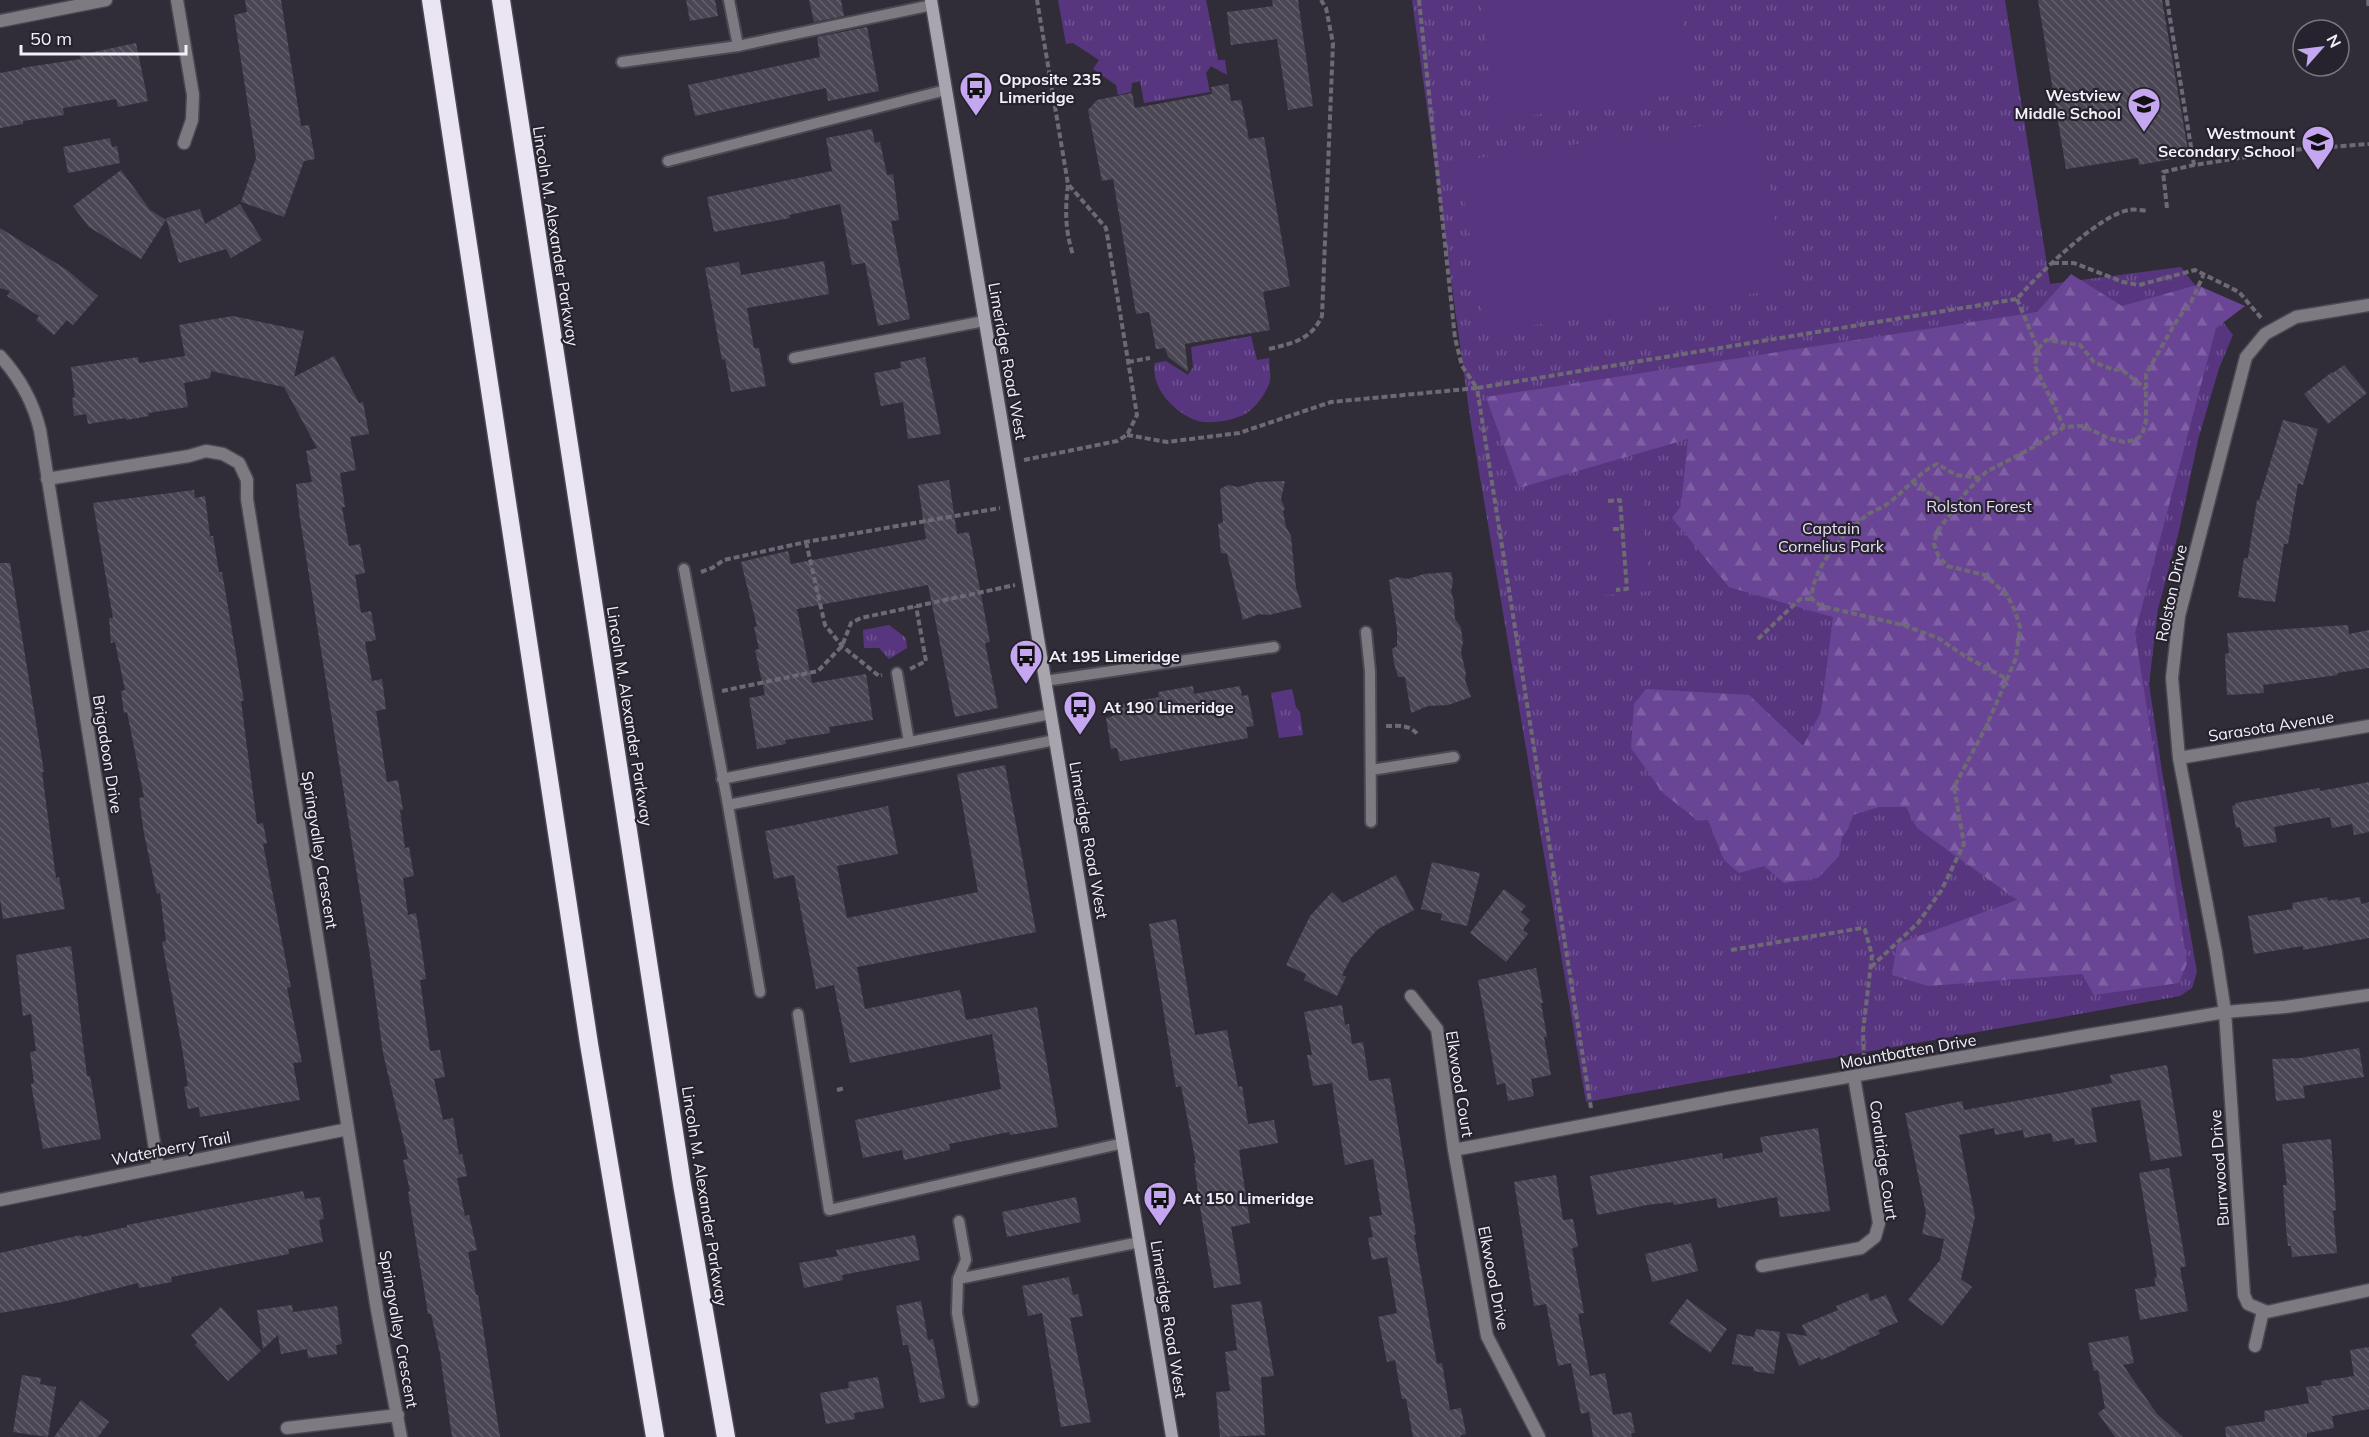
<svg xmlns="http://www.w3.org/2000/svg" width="2369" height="1437" viewBox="0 0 2369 1437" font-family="Mulish,sans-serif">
	<defs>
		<pattern id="grass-tufts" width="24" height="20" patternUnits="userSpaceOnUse" patternTransform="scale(1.5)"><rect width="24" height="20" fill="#58367f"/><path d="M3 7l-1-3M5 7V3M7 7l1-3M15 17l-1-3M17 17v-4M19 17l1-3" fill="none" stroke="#705392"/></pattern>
		<pattern id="forest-firs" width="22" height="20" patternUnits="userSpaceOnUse" patternTransform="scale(1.5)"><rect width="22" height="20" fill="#6a4595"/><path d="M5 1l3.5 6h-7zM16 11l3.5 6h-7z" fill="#8060a5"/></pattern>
		<pattern id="building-back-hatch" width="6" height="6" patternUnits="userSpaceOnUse" patternTransform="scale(1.5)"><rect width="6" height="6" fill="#4b4653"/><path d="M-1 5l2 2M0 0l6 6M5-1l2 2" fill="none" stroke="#65616c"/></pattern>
	</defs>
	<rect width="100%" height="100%" fill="#312d38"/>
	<path fill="url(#grass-tufts)" d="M1058 0H1206L1218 60H1225L1227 75 1211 66 1206 73 1210 92 1144 103 1140 81 1132 83 1131 92 1118 95 1116 85 1093 69 1099 60 1073 43 1066 44Z
		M1412 0H2005L2050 284 2181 267 2233 335 2219 368 2198 440 2179 531 2158 609 2149 684 2162 771 2197 972 2192 988 2180 996 1586 1102 1471 424Z
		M1251 336 1257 360 1269 358C1269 365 1271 374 1270 381 1267 392 1255 409 1245 414 1232 421 1208 425 1195 420 1174 412 1150 387 1155 363L1166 361 1188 375 1193 367 1191 347Z
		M889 625 906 638 907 648 889 659 879 648H864L863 630Z
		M1292 689 1296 707 1300 712 1303 735 1279 738 1271 693Z"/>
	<path fill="url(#forest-firs)" d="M2071 274 2122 306 2197 285 2245 306 2216 328 2135 633 2187 963 2179 983 2094 995 2082 974 1928 986 1892 975 1897 944 2017 900 1917 828 1906 807H1879L1853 815 1848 829 1842 837 1839 856 1818 878 1784 883 1764 866 1739 873 1724 860 1708 820H1697L1663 793 1631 748 1634 704 1646 689 1749 695 1803 746 1821 712 1833 617 1729 587 1672 518 1681 506 1688 439 1519 488 1486 397 2037 312Z"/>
	<path fill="#58367f" d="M1481 0H1680L1693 92 1497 120Z
		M1760 118 1785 289 1484 332 1459 161Z
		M1642 496 1649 591 1604 595 1597 499Z"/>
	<path fill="url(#building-back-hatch)" d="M245 0H281L301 126 309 125 315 159 304 161 284 217 241 202 256 158 234 15 247 12Z
		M686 0H715L718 16 690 21Z
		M809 0H841L844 16 814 22Z
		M1272 0H1298L1313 106 1288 110 1277 39 1231 45 1227 12 1273 6Z
		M2038 0H2162L2189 156 2139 165 2138 158 2066 169Z
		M867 27 879 91 828 101 826 88 695 116 688 85 820 57 817 37Z
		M136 43 148 101 118 107 116 99 63 108 64 115 23 121V124L0 128V73L22 69 21 68 81 59 80 55Z
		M1228 84 1231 101 1241 100 1249 139 1264 137 1290 286 1263 292 1270 330 1185 344 1188 372 1168 357 1165 348 1156 349 1149 312 1136 314 1113 179 1102 181 1088 110 1097 100 1132 93 1135 108 1212 94 1211 87Z
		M872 129 875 143 880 142 887 175 893 174 899 220 891 221 910 319 878 326 865 263 852 265 840 204 789 215 790 218 714 232 707 197 832 171 826 138Z
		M110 138 112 147 117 146 120 163 68 173 63 147Z
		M121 170 150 210 166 220 141 259 89 227 73 206Z
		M240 204 262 240 231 258 226 249 179 263 166 218 200 209 205 224Z
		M0 228 67 270 98 296 73 325 67 320 54 335 36 320 39 316 7 296 10 291 0 288Z
		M824 261 829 294 747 308 754 348H759L766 386 731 392 725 359 722 360 705 268 739 262 741 275Z
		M233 316 304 331 294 377 334 356 359 403 363 402 369 434 350 437 356 470 340 473 345 507H342L349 546 360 544 365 573 355 575 361 613 371 611 376 640 365 642 372 681 382 679 386 709 376 711 382 749 387 782 398 780 403 810H400L405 848 409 847 414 876 403 878 408 915 416 913 421 944 426 979 420 980 430 1051 440 1050 445 1077 434 1079 443 1120 453 1118 459 1155 462 1154 467 1176 457 1178 465 1216 469 1215 477 1250 468 1252 476 1295H478L500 1437H452L440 1354 431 1314H428L408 1192 410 1191 403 1160 408 1159 383 1053 370 956 300 519 296 484 312 482 306 451 317 448 284 387 211 371 210 378 184 383 188 407 148 413 149 416 126 420V418L88 424 86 414 74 416 72 398 75 397 71 367 138 357 139 363 185 356 179 325Z
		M925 357 941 434 908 439 903 402 881 406 874 373 901 368 900 362Z
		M2344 365 2367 393 2328 424 2304 394 2332 372 2333 373Z
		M2283 420 2318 429 2303 485 2298 483 2288 544H2284L2275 602 2238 597 2244 558H2248L2257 500H2259Z
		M949 480 957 534 969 532 990 642 985 643 998 708 955 717 928 585 797 609 812 683 866 674 873 720 829 727 830 733 785 740 786 744 757 749 749 698 765 695 755 650 759 649 754 627 757 626 741 562 788 551 791 564 926 539 918 485Z
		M1285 481 1281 499 1285 509 1283 511 1286 527 1291 536 1296 588 1302 607 1269 615 1259 614 1243 620 1227 554 1221 553 1218 524 1223 522 1220 489 1228 485 1238 487 1257 482Z
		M194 490 195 498 205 496 210 536H213L219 572H222L244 701H241L257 824 263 823 267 843 263 844 291 987 287 988 302 1062 293 1063 300 1100 200 1117 199 1107 188 1109 184 1087 188 1086 182 1048 162 942 166 941 160 893 157 894 144 834 139 798 144 797 127 712 124 713 121 691 125 690 115 642 111 643 109 618H113L93 503Z
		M0 563H10L44 772H42L56 878 59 877 65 909 3 919 0 899Z
		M1451 572 1453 582 1451 592 1454 601 1455 619 1461 628 1463 642 1461 652 1466 674 1465 680 1471 697 1448 705 1428 706 1411 713 1405 677H1398L1394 663 1392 649 1397 646V629L1389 580 1397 577 1408 579 1424 574Z
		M2348 625 2349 634 2369 630V668L2337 673 2338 675 2263 685 2264 693 2227 695 2225 654 2229 653 2227 633Z
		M1193 686 1194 694 1240 686 1242 696 1248 695 1254 726 1246 727 1248 738 1120 761 1117 748 1111 749 1106 718 1113 716 1111 706 1159 697 1158 692Z
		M1005 765 1036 932 857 967 865 1009 960 990 966 1020 1037 1007 1058 1127 1010 1135 1009 1132 949 1144 950 1150 904 1160 902 1150 863 1158 855 1120 1001 1089 992 1034 850 1063 834 985 816 989 794 875 774 879 765 831 888 806 898 854 837 866 847 918 978 892 957 774Z
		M2369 782V832L2354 835 2352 824 2332 828 2330 817 2274 827 2277 842 2244 847 2240 827 2236 828 2232 806 2236 805 2235 803 2319 788 2320 791Z
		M1432 862 1480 873 1467 926 1441 920 1442 914 1421 909Z
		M1396 875 1414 910 1378 929 1351 958 1342 975 1346 977 1337 996 1304 980 1306 974 1286 965 1310 916 1332 892 1343 903Z
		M1504 889 1526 906 1521 912 1530 920 1523 930 1528 934 1506 962 1470 933Z
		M2327 897 2328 901 2338 899V901L2360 897 2361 904 2369 902V938L2303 950V946L2254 954 2248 916 2293 909 2292 903Z
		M1176 919 1195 1035 1227 1030 1238 1087 1242 1086 1248 1124 1274 1120 1278 1143 1239 1150 1250 1223 1231 1227 1241 1284 1214 1288 1199 1201 1194 1163H1196L1181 1086 1176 1087 1149 924Z
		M71 946 87 1076H90L101 1139 43 1149 31 1084 34 1083 30 1052 36 1051 31 1014 23 1016 16 955Z
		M1536 968 1543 1003H1541L1547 1037H1544L1551 1075 1531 1079 1534 1096 1508 1101 1505 1083 1497 1085 1478 980Z
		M1342 1005 1345 1025 1349 1024 1352 1044 1363 1042 1369 1081 1390 1078 1416 1234 1414 1235 1437 1364 1442 1363 1450 1410 1461 1408 1466 1434 1461 1435V1437H1413L1406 1399H1402L1395 1360 1387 1362 1378 1317 1397 1313 1387 1257 1372 1260 1368 1238 1373 1237 1369 1217 1382 1215 1373 1159 1345 1165 1332 1083 1313 1086 1307 1055H1312L1304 1012Z
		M2359 1048 2364 1077 2303 1086 2305 1098 2276 1101 2272 1059 2300 1058Z
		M2167 1065 2182 1156 2151 1161 2140 1100 2091 1108 2097 1142 2075 1145 2074 1138 2053 1142 2051 1133 2024 1138 2023 1130 1995 1135 1994 1128 1959 1135 1975 1217 1961 1279 1972 1287 1942 1326 1908 1300 1940 1260 1944 1239 1922 1234 1926 1213 1905 1113 1962 1101 1964 1110 2061 1093 2112 1083 2110 1075Z
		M1818 1128 1830 1211 1780 1217 1777 1197 1718 1208 1716 1198 1674 1205 1673 1202 1647 1205 1597 1215 1590 1176 1722 1153 1723 1159 1763 1152 1760 1137Z
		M2331 1139 2336 1210 2333 1211 2337 1253 2292 1257 2291 1246H2288L2286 1228 2283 1185H2287L2282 1144Z
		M2169 1168 2186 1266 2180 1268 2188 1311 2140 1320 2135 1289 2156 1286 2154 1278 2157 1277 2139 1173Z
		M1556 1175 1563 1220 1573 1219 1578 1247 1572 1248 1584 1313 1578 1314 1590 1376 1605 1373 1613 1415 1631 1412 1635 1433H1631L1632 1437H1593L1589 1412 1581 1414 1571 1363 1558 1366 1546 1304 1534 1306 1514 1182Z
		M303 1191 305 1199 320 1197 324 1219 319 1220 323 1242 288 1249 289 1254 171 1277 172 1282 139 1288 138 1283 62 1302 0 1313V1253L81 1235 82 1237 127 1227V1225Z
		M1076 1197 1081 1222 1007 1237 1002 1212Z
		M915 1235 920 1260 842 1275 843 1280 804 1288 799 1263 838 1256 836 1250Z
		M1691 1243 1698 1271 1652 1282 1645 1254Z
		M1069 1277 1073 1295 1078 1294 1083 1316 1070 1318 1091 1422 1061 1427 1042 1313 1028 1316 1022 1286Z
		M1868 1293 1870 1301 1886 1295 1898 1322 1878 1330 1880 1334 1846 1348 1847 1349 1821 1360 1820 1357 1799 1366 1786 1333 1807 1336 1802 1325 1838 1310 1836 1306Z
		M1687 1299 1727 1329 1710 1353 1669 1323Z
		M921 1301 928 1340 933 1339 945 1398 920 1403 908 1345H903L896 1306Z
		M1261 1301 1274 1376 1261 1377 1265 1435 1220 1437 1216 1392 1230 1391 1225 1352 1237 1350 1231 1305Z
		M292 1305 293 1312 337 1306 342 1344 336 1345 337 1354 308 1358 307 1349 281 1354 278 1335 263 1349 257 1310Z
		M221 1307 261 1351 228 1381 195 1345 197 1342 191 1335Z
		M1756 1329 1780 1332 1774 1374 1753 1371V1367L1732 1364 1737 1334 1754 1337Z
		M2128 1336 2134 1363 2123 1365 2157 1414 2183 1437H2115L2098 1413 2105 1408 2098 1370 2094 1371 2088 1343Z
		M2369 1347V1409L2332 1416 2334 1428 2307 1433V1437H2226L2225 1427 2265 1421 2264 1411 2309 1403 2306 1387 2322 1385 2321 1381 2354 1376 2350 1350Z
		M22 1375 41 1378 40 1384 56 1387 48 1437 13 1432Z
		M878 1377 884 1408 854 1413 855 1419 826 1424 820 1393 849 1388 848 1382Z
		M81 1400 109 1422 98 1437H54Z"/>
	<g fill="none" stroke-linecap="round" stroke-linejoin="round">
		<g stroke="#4c4853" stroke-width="14">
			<path id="lane" d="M729 0 738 46
				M622 62 738 46 932 5
				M668 161 946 90
				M794 358 984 321
				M684 569 728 805 760 992
				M1366 632 1370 671 1371 822
				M897 673 909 742
				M1045 681 1274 647
				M1371 770 1454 757
				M722 779 1051 714
				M728 805 1055 740
				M798 1014 829 1210 1123 1143
				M958 1279 966 1260 959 1221
				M973 1401 957 1313 958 1279 1140 1242"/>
		</g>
		<g stroke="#4c4853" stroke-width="15">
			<path id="street" d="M177 0 193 95 192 120 184 143
				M0 21 106 0
				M2369 305 2296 317 2265 334 2246 357 2179 616 2172 678 2179 758 2216 953 2225 1012 2244 1295 2248 1304 2267 1312 2369 1290
				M0 356C20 378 33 401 40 430L158 1168
				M47 479 189 456 206 451 223 454 239 463 247 480V499L377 1310 401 1437
				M2179 758 2369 726
				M1411 996 1437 1029 1454 1150 1487 1336 1539 1437
				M1454 1150 1728 1098 2088 1035 2225 1012 2285 1007 2369 995
				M0 1200 348 1129
				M1762 1266 1861 1248 1875 1237 1879 1223 1854 1077
				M2255 1346 2263 1311
				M287 1428 398 1415"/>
		</g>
		<g stroke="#4c4853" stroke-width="15">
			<path id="secondary" d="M931 0 1172 1437"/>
		</g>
		<g stroke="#4c4853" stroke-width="21">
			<path id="highway" d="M431 0 589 1044 655 1437
				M501 0 682 1184 726 1437"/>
		</g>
		<path stroke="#6e6a74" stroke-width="4" stroke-dasharray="6 3" stroke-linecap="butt" d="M1419 0 1455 338 1462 366 1477 388 2017 299C2036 276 2100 214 2129 210 2134 209 2141 210 2147 211
			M2167 0 2194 165 2293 150 2369 144
			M2368 0 2369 9
			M1068 185C1065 210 1065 230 1073 255
			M2167 208 2163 172 2194 165
			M2053 263H2074L2123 282 2139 285 2195 270 2239 292 2262 319
			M2017 299 2038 349 2035 366 2064 427
			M1269 349C1293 343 1311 340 1322 316L1333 43 1326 8 1321 0
			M2038 349 2046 340 2080 345 2094 362 2114 370 2121 369 2146 389
			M1128 362 1150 358
			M1127 435 1167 442 1239 433 1331 402 1477 388 1591 1108
			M1024 460 1117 441 1127 435 1137 415 1106 228 1068 184 1037 0
			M1980 478 1956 475 1937 464C1918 473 1907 489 1890 502 1883 508 1873 510 1866 516 1844 532 1810 571 1812 599L1821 606 1903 625 1938 638 1968 658 2007 679
			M1912 482 1953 509
			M1608 501 1620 500 1627 589 1616 590
			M1613 529H1623
			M806 542 825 625 842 646 879 676 882 675
			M701 572 712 568 724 560 806 542 1000 508
			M1758 639 1800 599H1812
			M910 669 926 661 916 606
			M722 691 818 671 842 646 851 623 861 618 1015 585
			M1386 726C1398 726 1410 724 1418 735
			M1731 950 1862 928 1865 930 1872 955 1863 1031 1864 1060
			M1871 967 1918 923 1941 891 1964 844 1954 787 1986 727 2016 658 2020 627 2015 611 2007 595 1985 575 1947 566 1938 555 1934 544 1937 532 1967 491 1986 472 2030 449 2064 427 2083 426 2108 438 2124 442 2135 440 2142 435 2146 421V374L2177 320 2191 302 2203 276
			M837 1090 845 1088"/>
		<use href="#lane" stroke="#7d7b81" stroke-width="10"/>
		<use href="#street" stroke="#7d7b81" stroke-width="12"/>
		<use href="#secondary" stroke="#a9a5af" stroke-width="12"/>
		<use href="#highway" stroke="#eae4f3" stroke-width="18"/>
	</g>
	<defs>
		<g id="bus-pin" transform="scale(1.725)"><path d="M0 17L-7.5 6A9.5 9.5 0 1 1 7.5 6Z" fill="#c5a6f0" stroke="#27232e"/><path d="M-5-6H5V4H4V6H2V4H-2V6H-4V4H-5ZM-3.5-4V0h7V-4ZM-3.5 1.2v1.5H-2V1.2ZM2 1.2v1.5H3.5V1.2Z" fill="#111"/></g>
		<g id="school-pin" transform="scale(1.725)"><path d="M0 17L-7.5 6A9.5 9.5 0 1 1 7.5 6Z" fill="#c5a6f0" stroke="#27232e"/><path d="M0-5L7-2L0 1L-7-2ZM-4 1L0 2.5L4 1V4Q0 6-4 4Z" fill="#111"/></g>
	</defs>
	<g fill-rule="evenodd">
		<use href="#bus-pin" x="976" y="88"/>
		<use href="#school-pin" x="2144" y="104"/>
		<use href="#school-pin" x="2318" y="142"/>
		<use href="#bus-pin" x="1026" y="656"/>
		<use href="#bus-pin" x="1080" y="707"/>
		<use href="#bus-pin" x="1160" y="1198"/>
	</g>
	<g text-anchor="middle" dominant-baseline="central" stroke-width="4.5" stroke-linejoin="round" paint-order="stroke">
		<g font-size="16" font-weight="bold" fill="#f3f0f8" stroke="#27232e" text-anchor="start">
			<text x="999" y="79">Opposite 235<tspan x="999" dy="18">Limeridge</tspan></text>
			<text x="2121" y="95" text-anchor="end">Westview<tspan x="2121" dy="18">Middle School</tspan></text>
			<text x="2295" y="133" text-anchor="end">Westmount<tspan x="2295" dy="18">Secondary School</tspan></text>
			<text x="1049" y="656">At 195 Limeridge</text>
			<text x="1103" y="707">At 190 Limeridge</text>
			<text x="1183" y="1198">At 150 Limeridge</text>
		</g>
		<g font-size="16" fill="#f3f0f8" stroke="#27232e">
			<text transform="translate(556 236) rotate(81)">Lincoln M. Alexander Parkway</text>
			<text transform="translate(1008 361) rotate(80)">Limeridge Road West</text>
			<text transform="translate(2171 593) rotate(-78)">Rolston Drive</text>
			<text transform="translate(630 716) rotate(81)">Lincoln M. Alexander Parkway</text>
			<text transform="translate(2271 726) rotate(-9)">Sarasota Avenue</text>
			<text transform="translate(108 754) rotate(81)">Brigadoon Drive</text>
			<text transform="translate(1089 840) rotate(80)">Limeridge Road West</text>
			<text transform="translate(320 850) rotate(81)">Springvalley Crescent</text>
			<text transform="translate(1908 1051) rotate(-10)">Mountbatten Drive</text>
			<text transform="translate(1460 1084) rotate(81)">Elkwood Court</text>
			<text transform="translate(171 1148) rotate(-11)">Waterberry Trail</text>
			<text transform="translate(1884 1160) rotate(82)">Coralridge Court</text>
			<text transform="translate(2219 1168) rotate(-94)">Burrwood Drive</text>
			<text transform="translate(705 1196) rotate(81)">Lincoln M. Alexander Parkway</text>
			<text transform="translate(1494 1278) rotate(79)">Elkwood Drive</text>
			<text transform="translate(1169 1319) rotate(81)">Limeridge Road West</text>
			<text transform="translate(399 1329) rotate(80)">Springvalley Crescent</text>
		</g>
		<g font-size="16" fill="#e8dff6" stroke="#27232e">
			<text x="1979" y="506">Rolston Forest</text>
			<text x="1831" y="528">Captain<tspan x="1831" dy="18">Cornelius Park</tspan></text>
		</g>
	</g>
	<g transform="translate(2321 48) rotate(62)"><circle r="28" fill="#27232e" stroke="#79757f" stroke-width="1.5"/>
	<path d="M0-4.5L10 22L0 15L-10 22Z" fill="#c5a6f0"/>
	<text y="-9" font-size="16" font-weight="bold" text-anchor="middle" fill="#f3f0f8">N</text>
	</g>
	<path d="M21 45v9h165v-9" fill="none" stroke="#f3f0f8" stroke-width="3"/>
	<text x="30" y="45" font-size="18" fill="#f3f0f8" stroke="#27232e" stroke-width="4.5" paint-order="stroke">50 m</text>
</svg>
